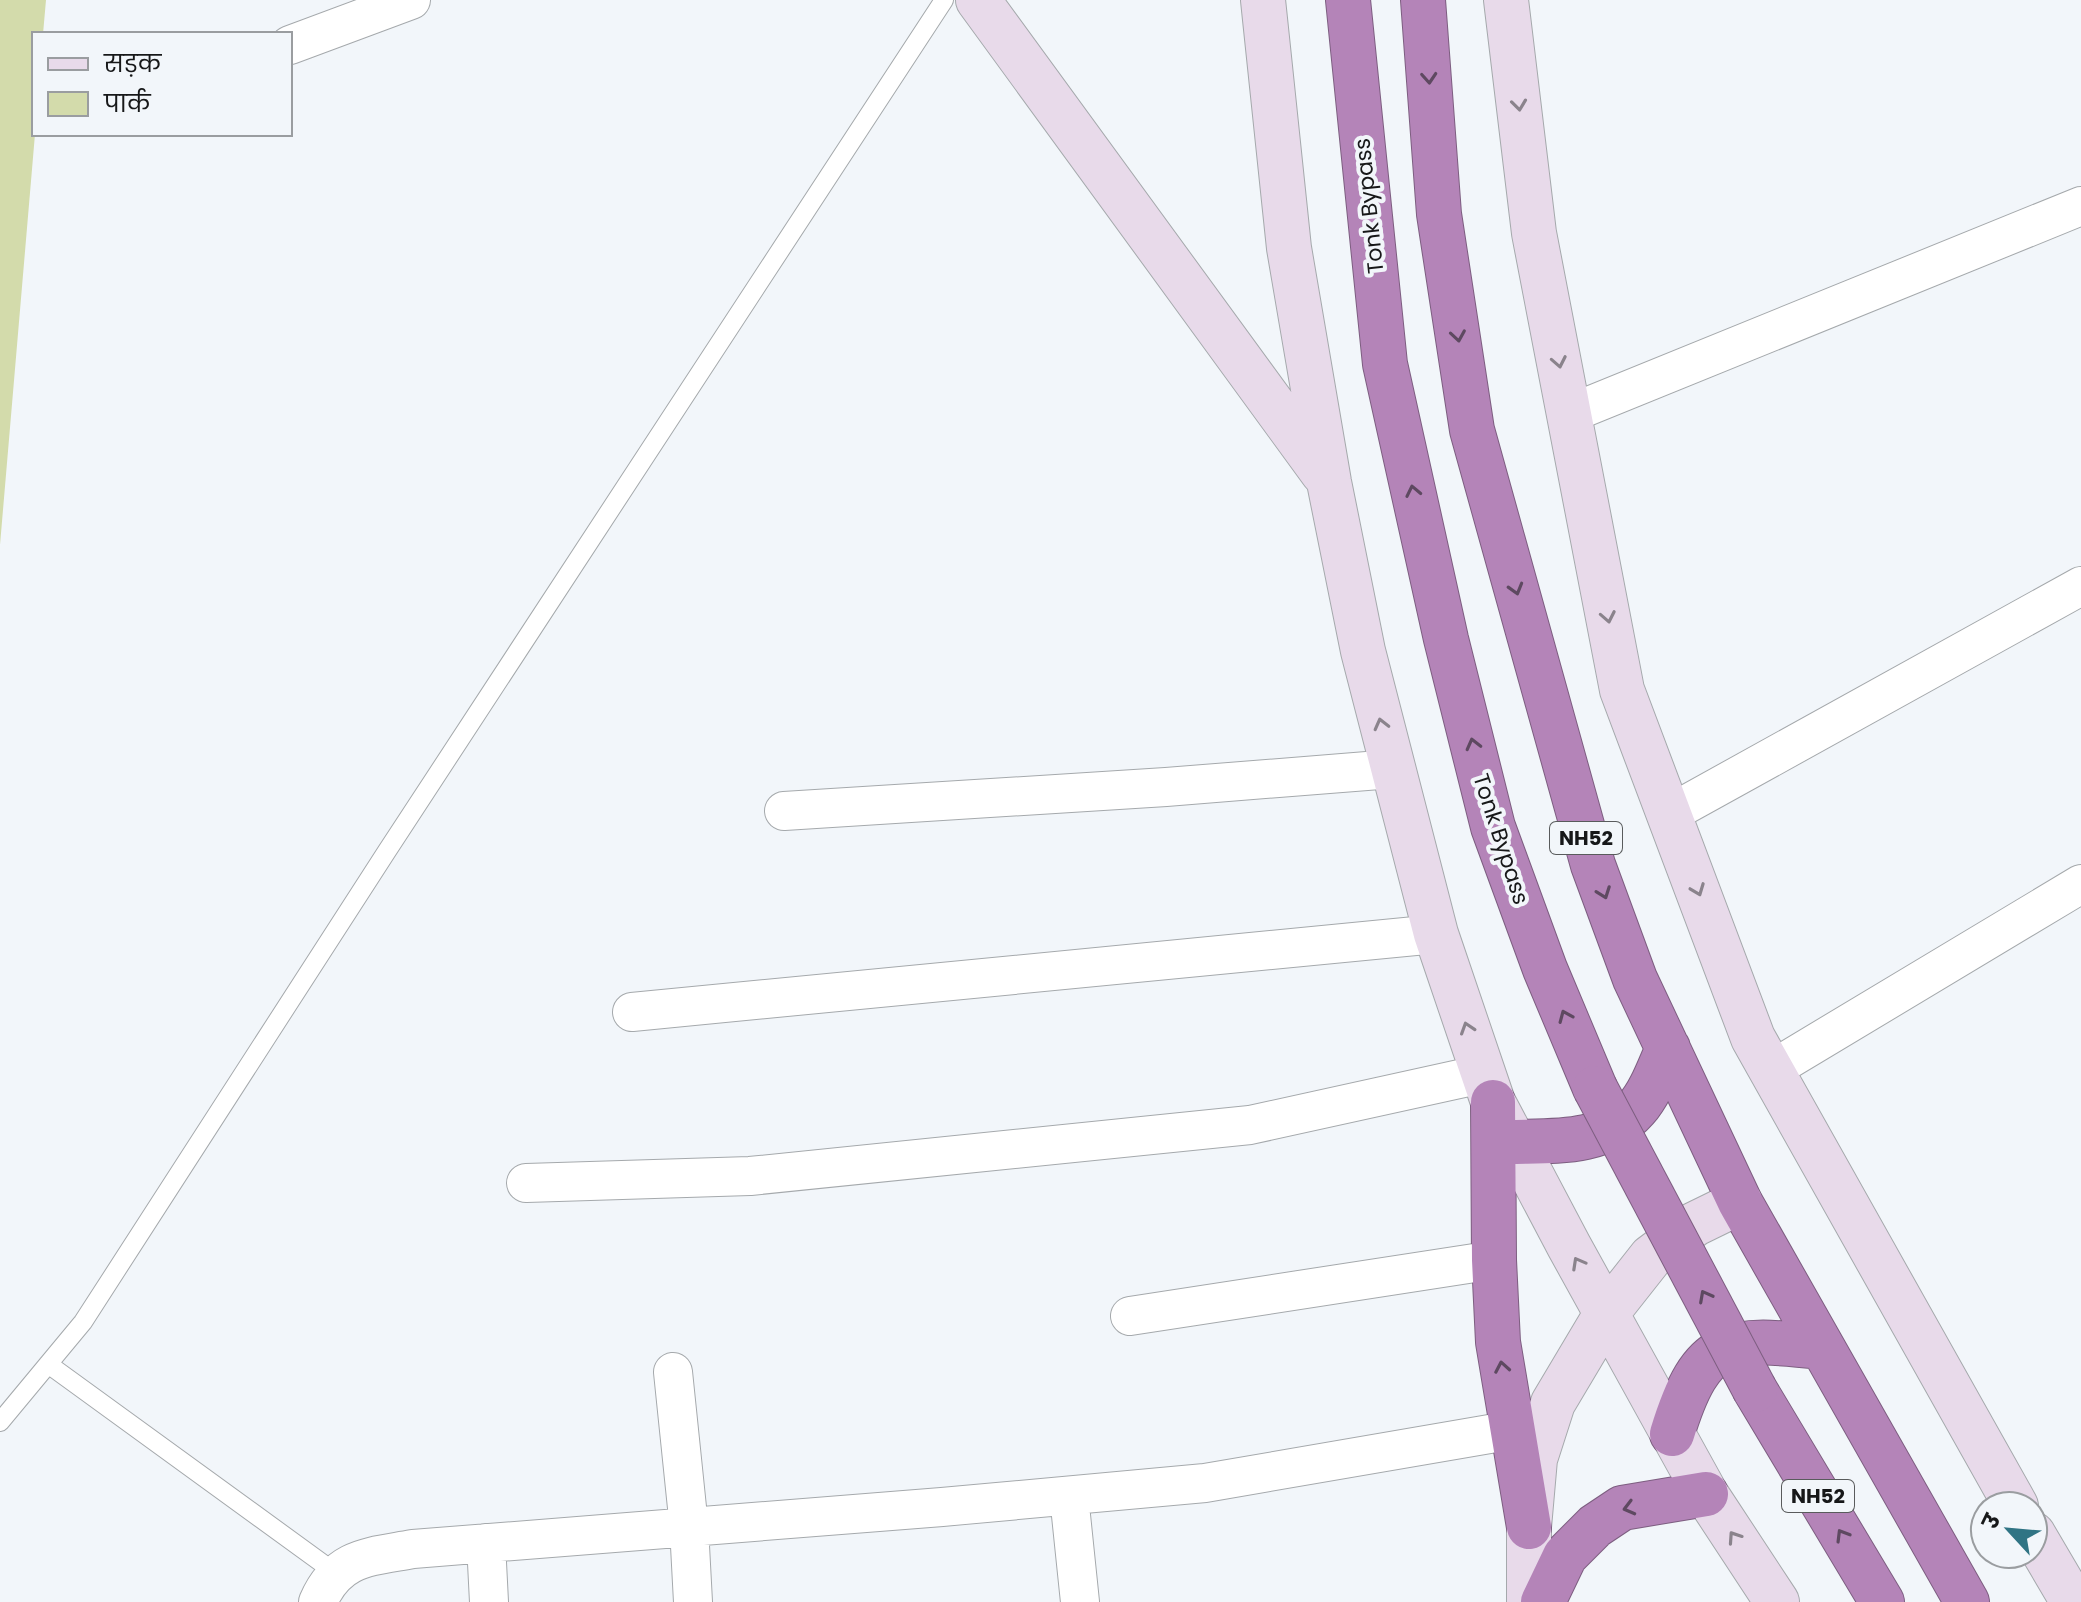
<svg xmlns="http://www.w3.org/2000/svg" width="2081" height="1602" viewBox="0 0 2081 1602" font-family="Poppins,'Noto Sans Devanagari',sans-serif">
	<rect width="100%" height="100%" fill="#f2f6fa"/>
	<path fill="#d3dbab" d="M0 0H46L43 34H34L35 134 0 545Z"/>
	<g fill="none" stroke-linecap="round" stroke-linejoin="round">
		<g stroke="#a5a9ac" stroke-width="20">
			<path id="lane" d="M48 1364 337 1574
				M0 1422 83 1322 387 851 944 0"/>
		</g>
		<g stroke="#a5a9ac" stroke-width="40">
			<path id="street" d="M290 45 411 0
				M1569 414 2081 206
				M784 811 1166 787 1392 769
				M1669 814 2081 586
				M632 1012 1436 934
				M1771 1070 2081 884
				M526 1183 750 1176 1250 1125 1482 1074
				M1130 1316 1494 1260
				M673 1372 689 1527 693 1602
				M1069 1496 1080 1602
				M486 1543 489 1602
				M318 1602C338 1556 370 1557 413 1549L942 1507 1205 1483 1513 1430"/>
		</g>
		<g stroke="#a5a9ac" stroke-width="46">
			<path id="secondary" d="M978 0 1323 473
				M1263 0 1289 248 1329 482 1363 651 1436 934 1493 1102 1569 1246 1706 1494 1777 1602
				M1506 0 1534 233 1622 690 1753 1038 2016 1506
				M2033 1534 2073 1602
				M1529 1602V1527L1535 1459 1553 1403 1606 1314 1651 1257 1695 1224 1740 1202"/>
		</g>
		<g stroke="#7d5e80" stroke-width="46">
			<path id="highway" d="M1348 0 1385 364 1446 639 1493 827 1545 969 1595 1088
				M1423 0 1439 214 1472 430 1593 865 1635 979 1740 1202 1967 1602
				M1493 1102 1494 1260 1498 1342 1529 1527
				M1514 1142C1557 1141 1605 1144 1636 1109 1651 1092 1659 1068 1668 1048
				M1755 1390 1882 1602
				M1672 1434C1702 1336 1728 1337 1822 1347
				M1543 1602 1565 1556 1595 1526 1622 1508 1706 1494"/>
		</g>
		<use href="#lane" stroke="#fff" stroke-width="18"/>
		<use href="#street" stroke="#fff" stroke-width="38"/>
		<use href="#secondary" stroke="#e8daea" stroke-width="44"/>
		<use href="#highway" stroke="#b484b8" stroke-width="44"/>
		<g stroke="#7d5e80" stroke-width="46" stroke-linecap="butt">
			<path id="highway-bridge" d="M1595 1088 1755 1390"/>
		</g>
		<use href="#highway-bridge" stroke="#b484b8" stroke-width="44"/>
	</g>
	<defs><path id="oneway-chevron" d="M-2-3.5L2.5 0L-2 3.5" fill="none" stroke-width="1.6" stroke-linecap="round" stroke-linejoin="round" transform="scale(2)"/></defs>
	<g stroke="#5e4961">
		<use href="#oneway-chevron" transform="translate(1429 78) rotate(86)"/>
		<use href="#oneway-chevron" transform="translate(1458 336) rotate(81)"/>
		<use href="#oneway-chevron" transform="translate(1413 491) rotate(-102)"/>
		<use href="#oneway-chevron" transform="translate(1516 589) rotate(74)"/>
		<use href="#oneway-chevron" transform="translate(1473 744) rotate(-104)"/>
		<use href="#oneway-chevron" transform="translate(1604 893) rotate(70)"/>
		<use href="#oneway-chevron" transform="translate(1565 1016) rotate(-113)"/>
		<use href="#oneway-chevron" transform="translate(1705 1296) rotate(-118)"/>
		<use href="#oneway-chevron" transform="translate(1502 1367) rotate(-100)"/>
		<use href="#oneway-chevron" transform="translate(1629 1508) rotate(165)"/>
		<use href="#oneway-chevron" transform="translate(1842 1535) rotate(-121)"/>
	</g>
	<g stroke="#8a838c">
		<use href="#oneway-chevron" transform="translate(1519 105) rotate(83)"/>
		<use href="#oneway-chevron" transform="translate(1559 362) rotate(79)"/>
		<use href="#oneway-chevron" transform="translate(1608 617) rotate(79)"/>
		<use href="#oneway-chevron" transform="translate(1381 724) rotate(-104)"/>
		<use href="#oneway-chevron" transform="translate(1698 890) rotate(69)"/>
		<use href="#oneway-chevron" transform="translate(1467 1028) rotate(-108)"/>
		<use href="#oneway-chevron" transform="translate(1578 1263) rotate(-119)"/>
		<use href="#oneway-chevron" transform="translate(1734 1537) rotate(-124)"/>
	</g>
	<g text-anchor="middle" dominant-baseline="central" stroke-width="8" stroke-linejoin="round" paint-order="stroke">
		<g fill="#f2f6fa" stroke="#595b5c" stroke-width="2">
			<rect x="1550" y="822" width="72" height="32" rx="6"/>
			<rect x="1782" y="1480" width="72" height="32" rx="6"/>
		</g>
		<g font-size="20" font-weight="bold" fill="#171819">
			<text x="1586" y="838">NH52</text>
			<text x="1818" y="1496">NH52</text>
		</g>
		<g font-size="22" fill="#171819" stroke="#f2f6fa">
			<text transform="translate(1369 206) rotate(-96)">Tonk Bypass</text>
			<text transform="translate(1501 839) rotate(72)">Tonk Bypass</text>
		</g>
	</g>
	<rect x="32" y="32" width="260" height="104" fill="#f2f6fa" stroke="#9a9da0" stroke-width="2"/>
	<rect x="48" y="58" width="40" height="12" fill="#e8daea" stroke="#9a9da0" stroke-width="2"/>
	<text x="104" y="72" font-size="24" fill="#171819">सड़क</text>
	<rect x="48" y="92" width="40" height="24" fill="#d3dbab" stroke="#9a9da0" stroke-width="2"/>
	<text x="104" y="112" font-size="24" fill="#171819">पार्क</text>
	<g transform="translate(2009 1530) rotate(296)"><circle r="38" fill="#f2f6fa" stroke="#9a9da0" stroke-width="2"/>
	<path d="M0-6L14 30L0 20L-14 30Z" fill="#307484"/>
	<text y="-12" font-size="22" font-weight="bold" text-anchor="middle" fill="#171819">उ</text>
	</g>
</svg>
